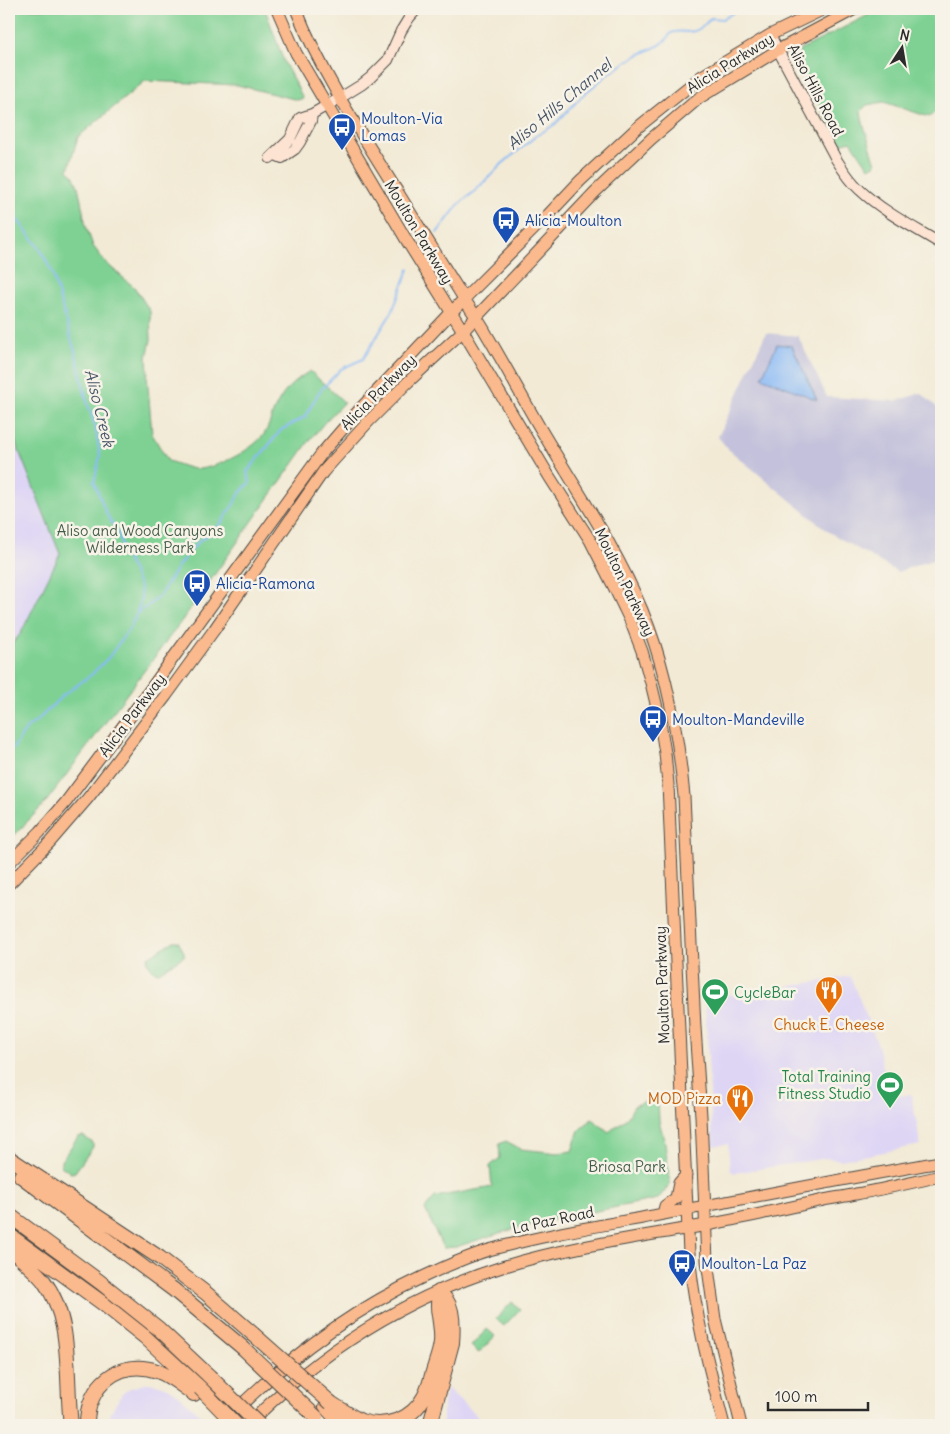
<svg xmlns="http://www.w3.org/2000/svg" width="950" height="1434" viewBox="0 0 950 1434" font-family="Delius,sans-serif">
	<rect width="100%" height="100%" fill="#f7f3e8"/>
	<filter id="ink" filterUnits="userSpaceOnUse"><feTurbulence type="fractalNoise" baseFrequency=".02" numOctaves="2"/><feDisplacementMap in="SourceGraphic" scale="10" xChannelSelector="R" yChannelSelector="G"/><feConvolveMatrix kernelMatrix="1 2 1 2 8 2 1 2 1" color-interpolation-filters="sRGB"/></filter>
	<filter id="wash" filterUnits="userSpaceOnUse"><feTurbulence type="fractalNoise" baseFrequency=".0096" numOctaves="4" result="noise"/><feDisplacementMap in="SourceGraphic" scale="20" xChannelSelector="R" yChannelSelector="G"/><feGaussianBlur stdDeviation="1.12" result="paint"/><feColorMatrix in="noise" values="0 0 0 0 0 0 0 0 0 0 0 0 0 0 0 0 0 1.4 0 .05"/><feComposite in="paint" operator="in"/></filter>
	<g filter="url(#wash)">
		<rect width="100%" height="100%" fill="#f2ead5"/>
		<path fill="#ded5f5" d="M9 426 60 554 21 633 9 648Z
			M850 976 878 1045 888 1088 898 1096 911 1094 921 1145 841 1160 827 1158 734 1173 730 1170 728 1144 713 1146 704 986 741 998 768 990Z
			M148 1383 156 1384 172 1390 209 1422 206 1425H108L111 1412 122 1394 130 1388Z
			M447 1388 487 1425H443V1402Z"/>
		<path fill="#c3c1db" d="M766 333 798 336 827 397 896 401 921 393 941 411V557L897 572 829 532 728 449 718 437Z"/>
		<path fill="#7ed193" stroke="#547e5f" d="M9 9H265L284 62 303 98 298 100 237 85 145 81 78 137 68 170 73 175 78 186 86 226 93 246 106 263 135 288 150 311 151 340 147 357 148 373 147 375 152 434 168 461C176 463 191 470 198 469 218 468 257 448 266 431 269 425 271 419 273 413 282 392 292 382 310 371L344 402 324 423 310 440 183 619 46 802 9 841V648L21 633 60 554 9 426Z
			M880 9H941V108L929 117 884 102 867 105 861 111 863 123 876 164 869 168 851 141 839 144 797 60 800 50Z
			M174 941H178L184 952V956L159 972 154 971 147 962 148 957Z
			M658 1098 659 1121 665 1143 670 1184 658 1199 551 1220 503 1232 456 1247 443 1248 425 1209 435 1197 492 1187 490 1166 500 1158 499 1144 506 1141 521 1149 558 1153 572 1151 579 1130 592 1119 609 1132 628 1117 634 1106 646 1101Z
			M83 1136 93 1143V1147L75 1172 71 1173 61 1166V1161L78 1137Z
			M512 1302 520 1309 504 1326 496 1319Z
			M487 1329 495 1336 479 1353 471 1346Z"/>
		<path fill="#8abaf6" stroke="#5a7290" d="M777 344 792 346 817 400 762 377Z"/>
		<g fill="none" stroke-linecap="round" stroke-linejoin="round">
			<path stroke="#8abaf6" stroke-width="2" d="M9 201 17 219 40 249 52 272 77 359 87 402 95 426 100 456 94 482 107 515 118 533 123 550 140 587 141 598 137 613 131 626 109 657 91 675 62 696 38 720 27 728 9 754
				M437 233 459 204 475 191 502 164 536 136 554 125 584 94 607 75 634 57 660 45 667 39 671 33C677 31 680 31 687 32 698 32 704 26 711 18L723 19 739 9
				M138 612 148 606 160 595 178 566 199 541 214 531 222 522 234 504 240 493 250 482 247 472 281 430 305 417 319 392 341 369 363 359 392 312 409 269"/>
		</g>
	</g>
	<g filter="url(#ink)">
		<g fill="none" stroke-linecap="round" stroke-linejoin="round">
			<g stroke="#494844" stroke-width="12">
				<path id="secondary" d="M770 35 836 159C843 170 850 181 860 190 882 211 915 228 941 244
					M275 155 282 158 295 149 300 142 311 121 312 114
					M270 158 290 139 300 118 312 114 340 98 361 85 370 78 388 60 401 31 409 18 417 9"/>
			</g>
			<g stroke="#494844" stroke-width="13">
				<path id="primary" d="M277 9 296 53 407 241 463 331 549 476 590 540 615 589 630 620 642 651 651 683 659 716 665 753 668 784 689 1253C694 1311 709 1368 724 1425
					M296 9C322 74 360 132 397 191 419 227 441 262 463 297 471 310 480 322 487 335 505 365 522 397 540 428 575 488 615 545 642 610 667 669 678 732 684 796L695 1027 701 1116 707 1261 715 1319 741 1425
					M9 863 40 832 66 802 147 694 322 453 360 409 464 299 548 215 580 181 637 128 702 76 770 35 824 9
					M9 884 50 842 88 798 166 696 214 630 323 472 369 421 408 382 463 331 595 192 651 139 699 98 778 50 855 9
					M663 1214 665 1206 676 1198 679 1183 686 1175
					M221 1425C280 1364 346 1313 423 1277 444 1267 466 1257 489 1250 550 1233 612 1224 674 1212 763 1195 852 1177 941 1162
					M248 1425C319 1352 404 1298 502 1267 570 1246 642 1237 712 1224 748 1217 783 1209 819 1201 831 1198 844 1197 856 1194 885 1189 913 1182 941 1176"/>
			</g>
			<g stroke="#494844" stroke-width="16">
				<path id="highway" d="M9 1158 160 1258 207 1294 253 1334
					M21 1176 174 1290 242 1347
					M9 1215 100 1282 159 1329 209 1376
					M9 1235 101 1302 145 1337 200 1388
					M9 1248C20 1258 33 1268 43 1280 74 1320 65 1377 71 1425
					M331 1403C341 1409 350 1416 361 1421 385 1429 412 1420 424 1397 428 1390 430 1382 432 1375 435 1364 440 1353 441 1342 442 1332 440 1324 439 1315 437 1307 438 1299 439 1292
					M326 1407 342 1425
					M87 1425C86 1386 119 1358 157 1371 171 1376 182 1386 194 1394
					M430 1425 452 1343C453 1331 454 1311 447 1301 445 1298 441 1294 439 1292"/>
			</g>
			<use href="#secondary" stroke="#fde3d1" stroke-width="10"/>
			<use href="#primary" stroke="#fbba8d" stroke-width="11"/>
			<use href="#highway" stroke="#fbba8d" stroke-width="14"/>
			<g stroke="#494844" stroke-width="16" stroke-linecap="butt">
				<path id="highway-bridge" d="M253 1334 331 1403
					M242 1347 316 1417
					M209 1376 259 1425
					M200 1388 236 1425"/>
			</g>
			<use href="#highway-bridge" stroke="#fbba8d" stroke-width="14"/>
		</g>
	</g>
	<defs>
		<g id="bus-pin" transform="scale(1.4375)"><path d="M0 17L-7.5 6A9.5 9.5 0 1 1 7.5 6Z" fill="#1a4fb4" stroke="#f7f3e8"/><path d="M-5-6H5V4H4V6H2V4H-2V6H-4V4H-5ZM-3.5-4V0h7V-4ZM-3.5 1.2v1.5H-2V1.2ZM2 1.2v1.5H3.5V1.2Z" fill="#fff"/></g>
		<g id="restaurant-pin" transform="scale(1.4375)"><path d="M0 17L-7.5 6A9.5 9.5 0 1 1 7.5 6Z" fill="#e8710a" stroke="#f7f3e8"/><path d="M-5-6h1v4h1v-4h1v4h1v-4h1v5L-1.5 .5V6h-2V.5L-5-1ZM5-6V6H3V1.5H1.5Q1.5-4 5-6Z" fill="#fff"/></g>
		<g id="stadium-pin" transform="scale(1.4375)"><path d="M0 17L-7.5 6A9.5 9.5 0 1 1 7.5 6Z" fill="#2e9e5b" stroke="#f7f3e8"/><path d="M0-5a6.5 5 0 1 0 0 10a6.5 5 0 1 0 0-10ZM-3.5-1.8h7v3.6h-7Z" fill="#fff"/></g>
	</defs>
	<g fill-rule="evenodd">
		<use href="#bus-pin" x="342" y="127"/>
		<use href="#bus-pin" x="506" y="220"/>
		<use href="#bus-pin" x="197" y="583"/>
		<use href="#bus-pin" x="653" y="719"/>
		<use href="#restaurant-pin" x="829" y="990"/>
		<use href="#stadium-pin" x="715" y="992"/>
		<use href="#stadium-pin" x="890" y="1085"/>
		<use href="#restaurant-pin" x="740" y="1098"/>
		<use href="#bus-pin" x="682" y="1263"/>
	</g>
	<g text-anchor="middle" dominant-baseline="central" stroke-width="5" stroke-linejoin="round" paint-order="stroke">
		<g font-size="15" fill="#2b2b2b" stroke="#f7f3e8">
			<text transform="translate(730 63) rotate(-32)">Alicia Parkway</text>
			<text transform="translate(816 90) rotate(62)">Aliso Hills Road</text>
			<text transform="translate(419 232) rotate(59)">Moulton Parkway</text>
			<text transform="translate(378 392) rotate(-45)">Alicia Parkway</text>
			<text transform="translate(625 582) rotate(64)">Moulton Parkway</text>
			<text transform="translate(132 715) rotate(-53)">Alicia Parkway</text>
			<text transform="translate(662 985) rotate(-92)">Moulton Parkway</text>
			<text transform="translate(553 1220) rotate(-12)">La Paz Road</text>
		</g>
		<g font-size="15" fill="#164399" stroke="#f7f3e8" text-anchor="start">
			<text x="361" y="118">Moulton-Via<tspan x="361" dy="17">Lomas</tspan></text>
			<text x="525" y="220">Alicia-Moulton</text>
			<text x="216" y="583">Alicia-Ramona</text>
			<text x="672" y="719">Moulton-Mandeville</text>
			<text x="701" y="1263">Moulton-La Paz</text>
		</g>
		<g font-size="15" fill="#445d4a" stroke="#f7f3e8">
			<text x="140" y="530">Aliso and Wood Canyons<tspan x="140" dy="17">Wilderness Park</tspan></text>
			<text x="627" y="1166">Briosa Park</text>
		</g>
		<g font-size="15" fill="#27864d" stroke="#f7f3e8" text-anchor="start">
			<text x="734" y="992">CycleBar</text>
			<text x="871" y="1076" text-anchor="end">Total Training<tspan x="871" dy="17">Fitness Studio</tspan></text>
		</g>
		<g font-size="15" fill="#c56008" stroke="#f7f3e8">
			<text x="829" y="1024">Chuck E. Cheese</text>
			<text x="721" y="1098" text-anchor="end">MOD Pizza</text>
		</g>
		<g font-size="16" font-style="italic" fill="#485668" stroke="#f7f3e8">
			<text transform="translate(559 104) rotate(-40)">Aliso Hills Channel</text>
			<text transform="translate(100 408) rotate(76)">Aliso Creek</text>
		</g>
	</g>
	<rect width="950" height="1434" fill="none" stroke="#f7f3e8" stroke-width="30"/>
	<g transform="translate(902 48) rotate(12)" stroke="#f7f3e8" stroke-width="4" paint-order="stroke">
	<path d="M0-4L9 19L0 12L-9 19Z" fill="#2b2b2b"/>
	<text y="-8" font-size="14" font-weight="bold" text-anchor="middle" fill="#2b2b2b">N</text>
	</g>
	<path d="M768 1402v8h100v-8" fill="none" stroke="#2b2b2b" stroke-width="2.5"/>
	<text x="775" y="1402" font-size="15" fill="#2b2b2b" stroke="#f7f3e8" stroke-width="4" paint-order="stroke">100 m</text>
</svg>
